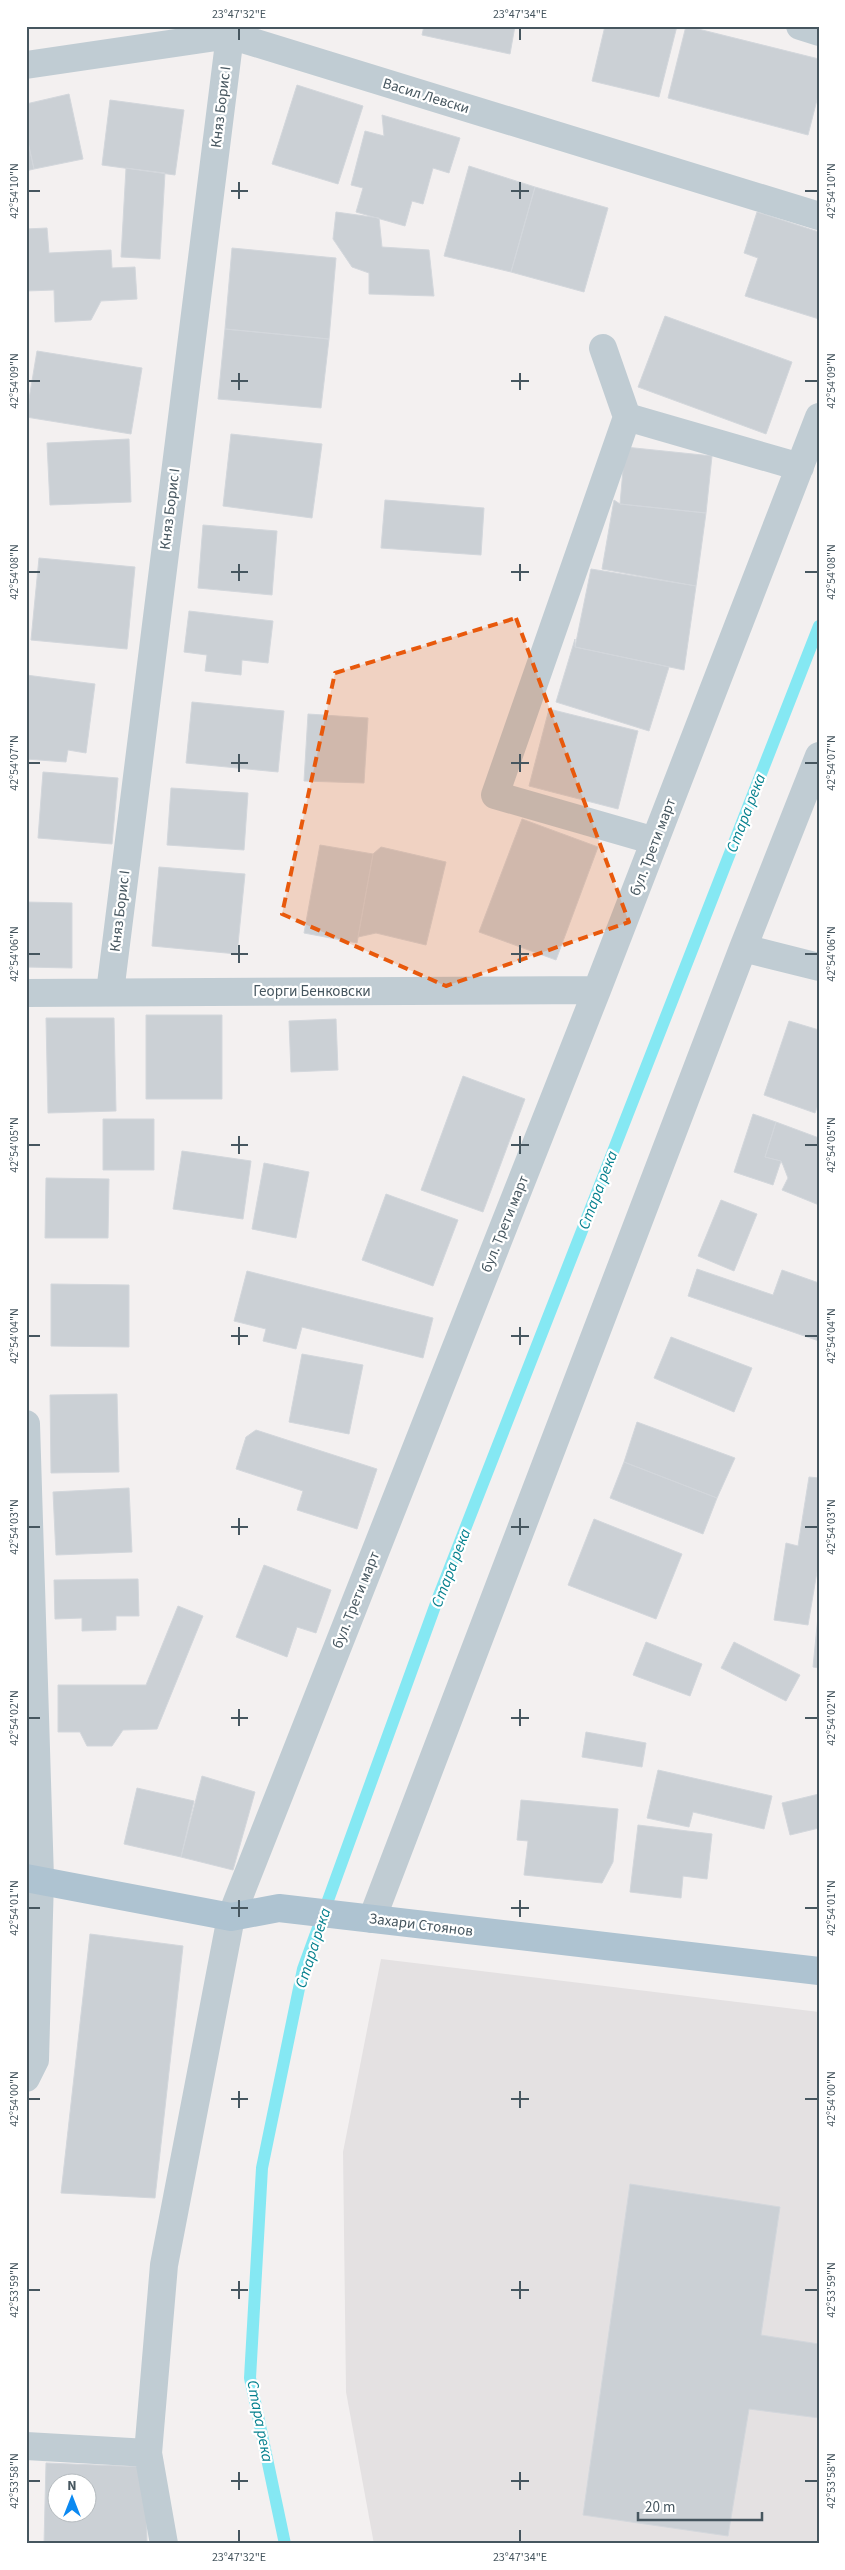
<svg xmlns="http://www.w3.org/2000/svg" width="845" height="2570" viewBox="0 0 845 2570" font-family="'Source Sans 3',sans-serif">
	<rect width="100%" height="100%" fill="#f3f0f0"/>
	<path fill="#e4e1e2" d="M381 1959 819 2012V2544H374L346 2392 343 2152Z"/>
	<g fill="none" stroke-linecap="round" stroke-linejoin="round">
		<path stroke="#85e8f3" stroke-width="12" d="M285 2544 250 2378 262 2168 303 1969 438 1598 819 626"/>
	</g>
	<path fill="#cbd0d5" stroke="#d3d7dc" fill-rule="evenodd" d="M424 26H515L510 54 422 35Z
		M605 26H677L659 97 592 81Z
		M686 26 819 59V92L808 135 668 98Z
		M297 85 363 106 338 184 272 164Z
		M69 94 83 159 34 169 26 133V104Z
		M110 100 184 110 175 175 102 165Z
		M382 115 460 138 449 173 433 168 423 204 412 201 405 226 356 212 363 188 351 185 365 131 384 136Z
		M26 133 34 169 26 171Z
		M469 166 535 187 511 272 444 256Z
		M126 168 165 173 160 259 121 257Z
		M535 187 608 208 584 292 511 272Z
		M336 212 379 218 382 247 429 250 434 296 369 294V273L352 267 333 239Z
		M757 212 819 232V319L745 296 758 258 744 253Z
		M47 228 49 253 111 250 112 268 135 267 137 299 101 301 91 320 55 322 54 290 26 291V229Z
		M232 248 336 258 329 339 225 329Z
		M665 316 792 362 766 434 638 387Z
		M225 329 329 339 321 408 218 399Z
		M37 351 142 368 131 434 26 417Z
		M231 434 322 444 312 518 223 506Z
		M129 439 131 502 50 505 47 443Z
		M625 447 712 456 706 513 620 504Z
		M385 500 484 508 481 555 381 548Z
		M614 500 620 504 706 513 696 586 602 569Z
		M203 525 277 531 272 595 198 588Z
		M39 558 135 567 127 649 31 640Z
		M591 569 696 586 684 670 575 647Z
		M189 611 273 621 268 663 242 660 241 675 205 671 207 655 184 652Z
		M575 639V647L669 667 649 731 556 702Z
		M26 675 95 684 86 753 68 750 66 762 26 759Z
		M192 702 284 711 278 772 186 763Z
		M549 709 638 731 618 809 529 786Z
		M308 714 368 718 364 783 304 781Z
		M43 772 118 778 112 844 38 838Z
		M171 788 248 793 244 850 167 845Z
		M522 819 598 847 556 960 479 932Z
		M320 845 373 854 357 943 304 933Z
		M381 847 446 862 426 945 376 933 358 937 373 854Z
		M159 867 245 874 237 954 152 946Z
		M26 902 72 903V968L26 967Z
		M146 1015H222V1099H146Z
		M46 1018H114L116 1111 48 1113Z
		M336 1019 338 1070 291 1072 289 1021Z
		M789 1021 819 1030V1102L815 1113 764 1095Z
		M463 1076 525 1099 483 1212 421 1190Z
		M753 1114 776 1122 765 1157 781 1161 773 1185 734 1172Z
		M103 1119H154V1170H103Z
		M776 1122 819 1138V1205L782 1190 788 1178 783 1165 781 1161 765 1157Z
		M182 1151 251 1161 243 1219 173 1209Z
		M264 1163 309 1172 296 1238 252 1229Z
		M46 1178 109 1179 108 1238H45Z
		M386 1194 458 1220 433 1286 362 1260Z
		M721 1200 757 1214 734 1271 698 1256Z
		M697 1269 773 1295 782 1270 819 1283V1341L688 1296Z
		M247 1271 433 1318 423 1358 302 1327 296 1349 263 1341 266 1329 234 1321Z
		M51 1284 129 1285V1347L51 1346Z
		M671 1337 752 1368 734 1412 654 1378Z
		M302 1354 363 1365 349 1434 289 1422Z
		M117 1394 119 1472 51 1473 50 1395Z
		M637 1422 735 1458 717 1498 624 1462Z
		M256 1430 377 1469 357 1529 297 1510 303 1491 236 1469 246 1437Z
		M624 1462 717 1498 703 1534 610 1498Z
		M809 1477 819 1478V1560L808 1625 774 1620 786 1543 798 1546Z
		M129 1488 132 1552 56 1555 53 1492Z
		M594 1519 682 1554 656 1619 568 1585Z
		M264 1565 331 1590 316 1633 297 1627 287 1657 236 1637Z
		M138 1579 139 1616H116V1630L82 1631V1618L55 1619 54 1580Z
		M178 1606 203 1616 157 1729 123 1730 112 1746H87L80 1732H58V1685H146Z
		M819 1606V1668L813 1667Z
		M646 1642 702 1664 690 1696 633 1675Z
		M734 1642 800 1675 786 1701 721 1668Z
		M586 1732 646 1743 642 1767 582 1757Z
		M658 1770 772 1796 764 1829 693 1812 689 1827 647 1818Z
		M202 1776 255 1792 233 1870 181 1857Z
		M137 1788 194 1801 181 1857 124 1844Z
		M819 1794V1828L790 1835 782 1803Z
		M521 1800 618 1809 613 1862 602 1883 524 1875 528 1841 517 1840Z
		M638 1825 712 1834 707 1879 683 1876 681 1898 630 1892Z
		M90 1934 183 1946 155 2198 61 2193Z
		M630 2184 780 2207 761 2335 819 2344V2418L749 2409 728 2536 583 2515Z
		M46 2463 146 2467 147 2544H44ZM58 2482H88V2512H58Z"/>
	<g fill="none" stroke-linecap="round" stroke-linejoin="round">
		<path stroke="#c0ccd3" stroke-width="28" d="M800 26 819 32
			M26 65 230 35 819 216
			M603 348 627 417
			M655 841 495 795 627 417 800 467
			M743 948 819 967
			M110 992 230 35 228 26
			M26 993 597 990
			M26 1424 40 1879 35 2060 26 2078
			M372 1919 743 948 819 756
			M26 2446 148 2453
			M164 2544 148 2453 164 2265 231 1917 597 990 819 417"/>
		<path stroke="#aec3d1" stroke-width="28" d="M26 1878 231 1917 279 1908 819 1971"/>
	</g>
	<path fill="#e8590c" fill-opacity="0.2" stroke="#e8590c" stroke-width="4" stroke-dasharray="10 6" stroke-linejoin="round" d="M516 618 629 922 446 986 282 914 335 673Z"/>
	<path fill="none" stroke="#46565f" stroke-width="2" d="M239 28V40M520 28V40M239 182V199M520 182V199M28 191H40M231 191H248M511 191H529M805 191H818M239 373V390M520 373V390M28 381H40M231 381H248M511 381H529M805 381H818M239 564V581M520 564V581M28 572H40M231 572H248M511 572H529M805 572H818M239 754V772M520 754V772M28 763H40M231 763H248M511 763H529M805 763H818M239 945V963M520 945V963M28 954H40M231 954H248M511 954H529M805 954H818M239 1136V1154M520 1136V1154M28 1145H40M231 1145H248M511 1145H529M805 1145H818M239 1327V1345M520 1327V1345M28 1336H40M231 1336H248M511 1336H529M805 1336H818M239 1518V1535M520 1518V1535M28 1527H40M231 1527H248M511 1527H529M805 1527H818M239 1709V1726M520 1709V1726M28 1718H40M231 1718H248M511 1718H529M805 1718H818M239 1900V1917M520 1900V1917M28 1908H40M231 1908H248M511 1908H529M805 1908H818M239 2091V2108M520 2091V2108M28 2099H40M231 2099H248M511 2099H529M805 2099H818M239 2281V2299M520 2281V2299M28 2290H40M231 2290H248M511 2290H529M805 2290H818M239 2472V2490M520 2472V2490M28 2481H40M231 2481H248M511 2481H529M805 2481H818M239 2530V2542M520 2530V2542"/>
	<g text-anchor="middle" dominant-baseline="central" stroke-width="4.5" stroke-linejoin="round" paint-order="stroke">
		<g font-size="15" fill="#46565f" stroke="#fff">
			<text transform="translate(426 96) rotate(17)">Васил Левски</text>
			<text transform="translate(221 107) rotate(-83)">Княз Борис I</text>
			<text transform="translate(170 509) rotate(-83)">Княз Борис I</text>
			<text transform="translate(653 847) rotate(-69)">бул. Трети март</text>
			<text transform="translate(120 911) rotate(-83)">Княз Борис I</text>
			<text x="312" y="991">Георги Бенковски</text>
			<text transform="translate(505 1224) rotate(-68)">бул. Трети март</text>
			<text transform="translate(356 1600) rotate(-68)">бул. Трети март</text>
			<text transform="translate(421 1925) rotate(7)">Захари Стоянов</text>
		</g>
		<g font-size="16" font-style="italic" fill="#05808e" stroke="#fff">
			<text transform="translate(746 813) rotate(-69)">Стара река</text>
			<text transform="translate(598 1190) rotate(-69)">Стара река</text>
			<text transform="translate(451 1568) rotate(-69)">Стара река</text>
			<text transform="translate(313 1948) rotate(-72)">Стара река</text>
			<text transform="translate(260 2421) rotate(79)">Стара река</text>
		</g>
	</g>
	<rect width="845" height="2570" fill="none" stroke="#ffffff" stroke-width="55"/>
	<g transform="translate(72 2498)"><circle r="24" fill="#ffffff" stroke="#b5bbbf"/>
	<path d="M0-4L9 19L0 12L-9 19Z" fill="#0b89f1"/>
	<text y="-8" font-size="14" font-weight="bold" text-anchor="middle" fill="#46565f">N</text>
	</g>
	<path d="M638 2512v8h124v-8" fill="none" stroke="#46565f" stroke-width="2.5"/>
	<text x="645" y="2512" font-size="15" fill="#46565f" stroke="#ffffff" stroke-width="4" paint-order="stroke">20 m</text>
	<rect x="28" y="28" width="790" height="2514" fill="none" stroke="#46565f" stroke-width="2"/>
	<g font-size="12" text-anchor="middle" fill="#46565f">
		<text x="239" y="18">23°47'32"E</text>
		<text x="520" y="18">23°47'34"E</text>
		<text transform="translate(14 191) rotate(-90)" y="4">42°54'10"N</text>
		<text transform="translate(831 191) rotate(-90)" y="4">42°54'10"N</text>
		<text transform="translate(14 381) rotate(-90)" y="4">42°54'09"N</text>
		<text transform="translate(831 381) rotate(-90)" y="4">42°54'09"N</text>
		<text transform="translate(14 572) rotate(-90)" y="4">42°54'08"N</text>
		<text transform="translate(831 572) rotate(-90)" y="4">42°54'08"N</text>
		<text transform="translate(14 763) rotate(-90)" y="4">42°54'07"N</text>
		<text transform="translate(831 763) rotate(-90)" y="4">42°54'07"N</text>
		<text transform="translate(14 954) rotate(-90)" y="4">42°54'06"N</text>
		<text transform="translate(831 954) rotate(-90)" y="4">42°54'06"N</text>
		<text transform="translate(14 1145) rotate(-90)" y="4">42°54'05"N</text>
		<text transform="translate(831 1145) rotate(-90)" y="4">42°54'05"N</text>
		<text transform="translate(14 1336) rotate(-90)" y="4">42°54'04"N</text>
		<text transform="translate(831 1336) rotate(-90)" y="4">42°54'04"N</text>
		<text transform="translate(14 1527) rotate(-90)" y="4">42°54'03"N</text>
		<text transform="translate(831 1527) rotate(-90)" y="4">42°54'03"N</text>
		<text transform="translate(14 1718) rotate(-90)" y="4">42°54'02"N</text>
		<text transform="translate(831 1718) rotate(-90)" y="4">42°54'02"N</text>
		<text transform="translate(14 1908) rotate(-90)" y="4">42°54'01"N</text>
		<text transform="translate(831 1908) rotate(-90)" y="4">42°54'01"N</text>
		<text transform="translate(14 2099) rotate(-90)" y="4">42°54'00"N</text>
		<text transform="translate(831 2099) rotate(-90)" y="4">42°54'00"N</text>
		<text transform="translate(14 2290) rotate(-90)" y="4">42°53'59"N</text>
		<text transform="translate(831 2290) rotate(-90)" y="4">42°53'59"N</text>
		<text transform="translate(14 2481) rotate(-90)" y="4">42°53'58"N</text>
		<text transform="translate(831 2481) rotate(-90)" y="4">42°53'58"N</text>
		<text x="239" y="2561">23°47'32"E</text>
		<text x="520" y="2561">23°47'34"E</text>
	</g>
</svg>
